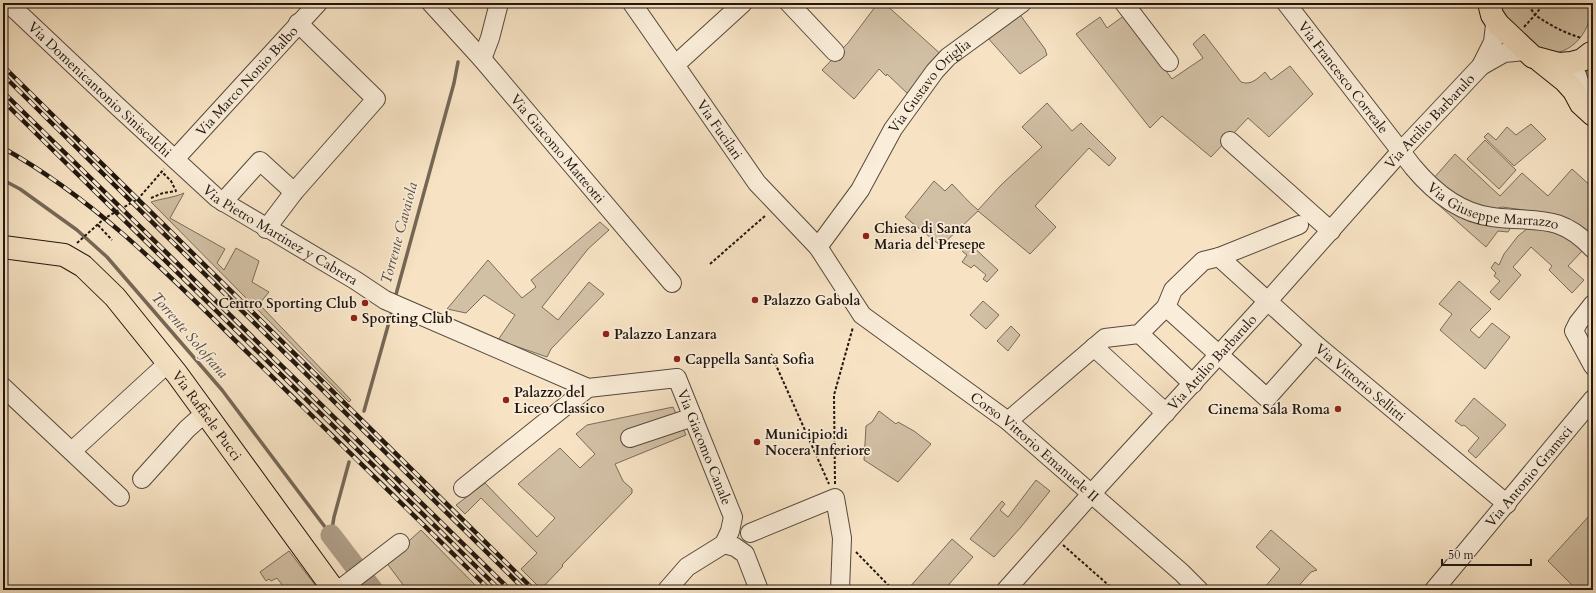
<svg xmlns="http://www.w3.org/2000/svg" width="1596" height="593" viewBox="0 0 1596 593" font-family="Cardo,serif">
	<rect width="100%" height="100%" fill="#f7e3c4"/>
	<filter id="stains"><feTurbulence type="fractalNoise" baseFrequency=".005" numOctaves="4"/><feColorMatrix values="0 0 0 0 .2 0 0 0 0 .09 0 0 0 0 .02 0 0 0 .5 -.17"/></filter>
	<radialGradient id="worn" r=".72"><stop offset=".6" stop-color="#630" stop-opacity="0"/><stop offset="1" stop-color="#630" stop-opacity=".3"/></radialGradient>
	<path fill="#d2c0a5" stroke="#796b5a" d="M879 3H884L944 57 910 96 887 74 886 76 879 69 854 99 822 70 848 43 875 7Z
		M1497 3H1589C1596 27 1570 59 1545 52 1539 51 1518 34 1513 29 1507 22 1502 11 1497 3Z
		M1018 12 1045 49 1047 55 1020 74 987 37Z
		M1125 15 1172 79 1203 58 1193 44 1204 34 1241 82C1251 86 1258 78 1265 72L1271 80 1290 66 1313 94 1269 137 1248 118 1211 157 1162 116 1150 128 1076 34 1100 17 1107 28Z
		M1593 63V86L1589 85 1585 74Z
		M1047 103 1072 131 1081 123 1116 158 1109 166 1089 148 1035 206 1056 227 1030 254 978 211 941 246 905 217 934 181 945 191 952 184C961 193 968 202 978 210L1001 185 1042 147 1022 127Z
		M1531 124 1546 139 1514 166 1484 137 1488 133 1496 140 1507 127 1516 135Z
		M1485 140 1516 170 1499 189 1467 159Z
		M1455 154 1500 196 1522 173 1548 196 1572 169 1593 188V239L1553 214 1502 207 1492 210 1461 199 1433 179Z
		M1430 186 1440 194 1517 218 1508 232 1498 231 1486 247 1425 193Z
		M184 193 170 218 225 249 217 263 224 270 236 248 259 261 252 282 269 292 259 304 351 400 349 402 151 202C163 198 173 198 184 193Z
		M600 222 609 230 588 249 542 307 558 320 589 282 604 294 551 349 547 357 498 340 515 315 484 295 466 313 447 309 488 260 522 298 536 287 531 280Z
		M1552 226 1584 249 1568 266 1584 280 1572 293 1549 270 1552 266 1531 247 1513 267 1521 275 1499 300 1490 292 1500 281 1494 276 1496 273 1491 268 1495 262 1499 265 1504 254 1518 236 1528 228Z
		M969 243 998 270 987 282 983 279 986 275 974 265 971 268 962 262 967 255 962 251Z
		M1459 281 1491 309 1470 330 1479 338 1492 323 1510 337 1485 369 1440 330 1452 314 1439 304Z
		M983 301 999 315 986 329 970 315Z
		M1011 326 1020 335 1008 351 997 341Z
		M1474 398 1506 425 1476 458 1468 451 1479 438 1464 425 1462 426 1455 421Z
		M673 407 686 435 615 464 623 481 632 489V493L562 565 563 566 541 589 521 569 537 553 481 498 465 514 456 505 485 483 537 537 555 518 518 484 560 448 580 468 595 454 576 434 587 425Z
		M879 411 896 424 898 422 914 431 931 444 898 482 864 460 866 426 872 422Z
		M1036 480 1050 491 1021 527 994 557 970 539 1002 501 1005 504 1000 510 1008 517Z
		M1589 516 1593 520V543L1591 545 1593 547V585L1588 590H1577L1548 561Z
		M421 530 480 590H407L386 562Z
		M1271 530 1317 570 1311 572 1295 590H1269L1265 587 1280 569 1256 547Z
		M952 539 973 557 944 590H909L908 589Z
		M289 551 319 590H286L277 578 271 581 269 579 266 581 260 572Z"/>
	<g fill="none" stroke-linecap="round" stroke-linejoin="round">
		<path stroke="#756756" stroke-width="3.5" d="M3 180 20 189 77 230 107 257 222 390 331 535
			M395 298 454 83 458 62
			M364 411 393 308
			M331 535 334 517 349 462"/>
		<path stroke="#ae9d86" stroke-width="21" d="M331 535 373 590"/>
		<g stroke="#56493c" stroke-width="20">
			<g id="minor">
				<path id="s1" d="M8 3 115 104 217 198 355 280 385 300 588 388"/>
				<path id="s2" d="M431 3 482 59 672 283"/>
				<path id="s3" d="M632 3 757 183 818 247 862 315 1008 421 1182 573 1199 590"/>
				<path d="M789 3 835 52"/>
				<path d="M1124 3 1169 62"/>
				<path id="s4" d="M1286 3 1413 167C1433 191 1460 213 1492 217 1535 223 1559 212 1593 249"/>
				<path d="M482 59 490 38 499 3"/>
				<path d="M675 65 743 3"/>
				<path d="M1481 66 1504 53 1527 51"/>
				<path d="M1577 75 1581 87 1586 90 1593 91"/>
				<path d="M1230 141 1331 231"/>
				<path id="s5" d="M175 159 318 3"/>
				<path d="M223 202 260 161 294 192"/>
				<path d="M266 229 294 192 376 99 298 23"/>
				<path id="s6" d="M818 247 860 190 893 129 935 71 948 57 1022 3"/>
				<path id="s7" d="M1219 257 1315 344 1507 504"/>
				<path d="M1593 304 1578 323 1574 331 1593 366"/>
				<path d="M1166 307 1267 398 1315 344"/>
				<path d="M1143 337 1193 384"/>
				<path d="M1094 347 1166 413"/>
				<path d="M3 387 120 497"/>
				<path d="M1008 421 1105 338 1139 334 1166 307 1173 290 1203 261 1219 257 1299 225"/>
				<path d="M630 438 693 417"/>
				<path d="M72 451 168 363"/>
				<path d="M142 479 187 429 205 413"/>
				<path id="s8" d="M463 488 588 388 677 378 733 517 730 531 724 544"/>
				<path d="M750 533 835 498 842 538 840 590"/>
				<path d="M724 544 735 547 745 554 759 590"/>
				<path d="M339 590 400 543"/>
				<path d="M667 590 687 567 724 544"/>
				<path id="s9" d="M1006 590 1092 493 1267 302 1401 151 1481 66 1493 42 1495 25 1492 15"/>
				<path id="s10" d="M1434 590 1593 399"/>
			</g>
		</g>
		<g stroke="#20160f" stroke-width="24">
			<g id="major">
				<path d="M1489 3 1492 15 1498 24 1533 57 1559 64 1571 63 1582 60 1591 53"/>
				<path d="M1540 61 1565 81 1574 91 1581 104 1593 115"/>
				<path id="s11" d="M3 247 64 255 83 266 115 297 177 374 334 590"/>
			</g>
		</g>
		<path stroke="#20160f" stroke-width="2" stroke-dasharray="3 2" stroke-linecap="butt" d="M1547 3 1542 6 1535 15C1550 25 1564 33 1582 38
			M1524 27 1535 15 1527 3
			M151 198 163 193 176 191 171 181 161 171
			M98 225 112 240
			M77 243 105 218 138 199 164 169
			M710 264 766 215
			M771 354 829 484
			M835 484 834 395 853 327
			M1063 545 1114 590
			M856 552 893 590"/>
		<use href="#minor" stroke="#faedd9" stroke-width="18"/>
		<use href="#major" stroke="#f7e3c4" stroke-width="22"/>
		<g stroke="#20160f" stroke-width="4.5">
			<path id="rail" d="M3 66 534 590
				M3 75 525 590
				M3 92 510 590
				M3 101 500 590
				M3 148C98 201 174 280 251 356 330 434 410 512 490 590"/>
		</g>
		<use href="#rail" stroke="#faedd9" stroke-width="3" stroke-dasharray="9" stroke-linecap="butt"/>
	</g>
	<g fill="#8f2418" stroke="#faedd9" stroke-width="1.5">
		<circle cx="866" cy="236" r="4"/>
		<circle cx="755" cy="300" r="4"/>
		<circle cx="365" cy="303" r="4"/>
		<circle cx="354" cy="318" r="4"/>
		<circle cx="606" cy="334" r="4"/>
		<circle cx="677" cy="359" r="4"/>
		<circle cx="506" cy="400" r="4"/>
		<circle cx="1338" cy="409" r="4"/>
		<circle cx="757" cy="442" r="4"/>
	</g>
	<g text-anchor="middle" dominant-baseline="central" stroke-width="3.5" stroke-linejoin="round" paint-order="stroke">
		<g font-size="14" fill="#20160f" stroke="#faedd9">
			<text stroke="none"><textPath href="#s4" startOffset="94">Via Francesco Correale</textPath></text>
			<text stroke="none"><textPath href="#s5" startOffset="106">Via Marco Nonio Balbo</textPath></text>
			<text stroke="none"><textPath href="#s6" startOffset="197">Via Gustavo Origlia</textPath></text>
			<text stroke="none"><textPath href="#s1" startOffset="126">Via Domenicantonio Siniscalchi</textPath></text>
			<text stroke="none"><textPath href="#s9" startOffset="632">Via Attilio Barbarulo</textPath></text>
			<text stroke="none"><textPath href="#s3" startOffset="154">Via Fucilari</textPath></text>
			<text stroke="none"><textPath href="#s2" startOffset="193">Via Giacomo Matteotti</textPath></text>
			<text stroke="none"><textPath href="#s4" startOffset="301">Via Giuseppe Marrazzo</textPath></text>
			<text stroke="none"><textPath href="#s1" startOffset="359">Via Pietro Martinez y Cabrera</textPath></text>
			<text stroke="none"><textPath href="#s9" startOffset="307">Via Attilio Barbarulo</textPath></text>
			<text stroke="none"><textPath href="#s7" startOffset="189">Via Vittorio Sellitti</textPath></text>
			<text stroke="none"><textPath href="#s11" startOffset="278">Via Raffaele Pucci</textPath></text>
			<text stroke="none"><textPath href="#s8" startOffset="324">Via Giacomo Canale</textPath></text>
			<text stroke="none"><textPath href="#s3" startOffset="606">Corso Vittorio Emanuele II</textPath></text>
			<text stroke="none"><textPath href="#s10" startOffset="148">Via Antonio Gramsci</textPath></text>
		</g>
		<g font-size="14" font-weight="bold" fill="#20160f" stroke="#faedd9" text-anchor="start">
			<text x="874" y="228">Chiesa di Santa<tspan x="874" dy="16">Maria del Presepe</tspan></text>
			<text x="763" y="300">Palazzo Gabola</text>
			<text x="357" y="303" text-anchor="end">Centro Sporting Club</text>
			<text x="362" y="318">Sporting Club</text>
			<text x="614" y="334">Palazzo Lanzara</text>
			<text x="685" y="359">Cappella Santa Sofia</text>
			<text x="514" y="392">Palazzo del<tspan x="514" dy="16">Liceo Classico</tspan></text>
			<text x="1330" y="409" text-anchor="end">Cinema Sala Roma</text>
			<text x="765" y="434">Municipio di<tspan x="765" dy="16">Nocera Inferiore</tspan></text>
		</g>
		<g font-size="15" font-style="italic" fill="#594c3f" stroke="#faedd9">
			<text transform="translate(399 233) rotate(-75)">Torrente Cavaiola</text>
			<text transform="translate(190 335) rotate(49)">Torrente Solofrana</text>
		</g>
	</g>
	<rect width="1596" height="593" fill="none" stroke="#f7e3c4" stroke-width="16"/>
	<rect x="4" y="4" width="1588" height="585" fill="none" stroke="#20160f" stroke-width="2"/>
	<rect x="8" y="8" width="1580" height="577" fill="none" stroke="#20160f"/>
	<path d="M1442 559v6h89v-6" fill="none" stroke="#20160f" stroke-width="2"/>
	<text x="1448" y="559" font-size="12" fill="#20160f" stroke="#faedd9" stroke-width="3" paint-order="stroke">50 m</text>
	<rect width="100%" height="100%" filter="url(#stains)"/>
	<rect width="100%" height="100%" fill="url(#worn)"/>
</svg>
